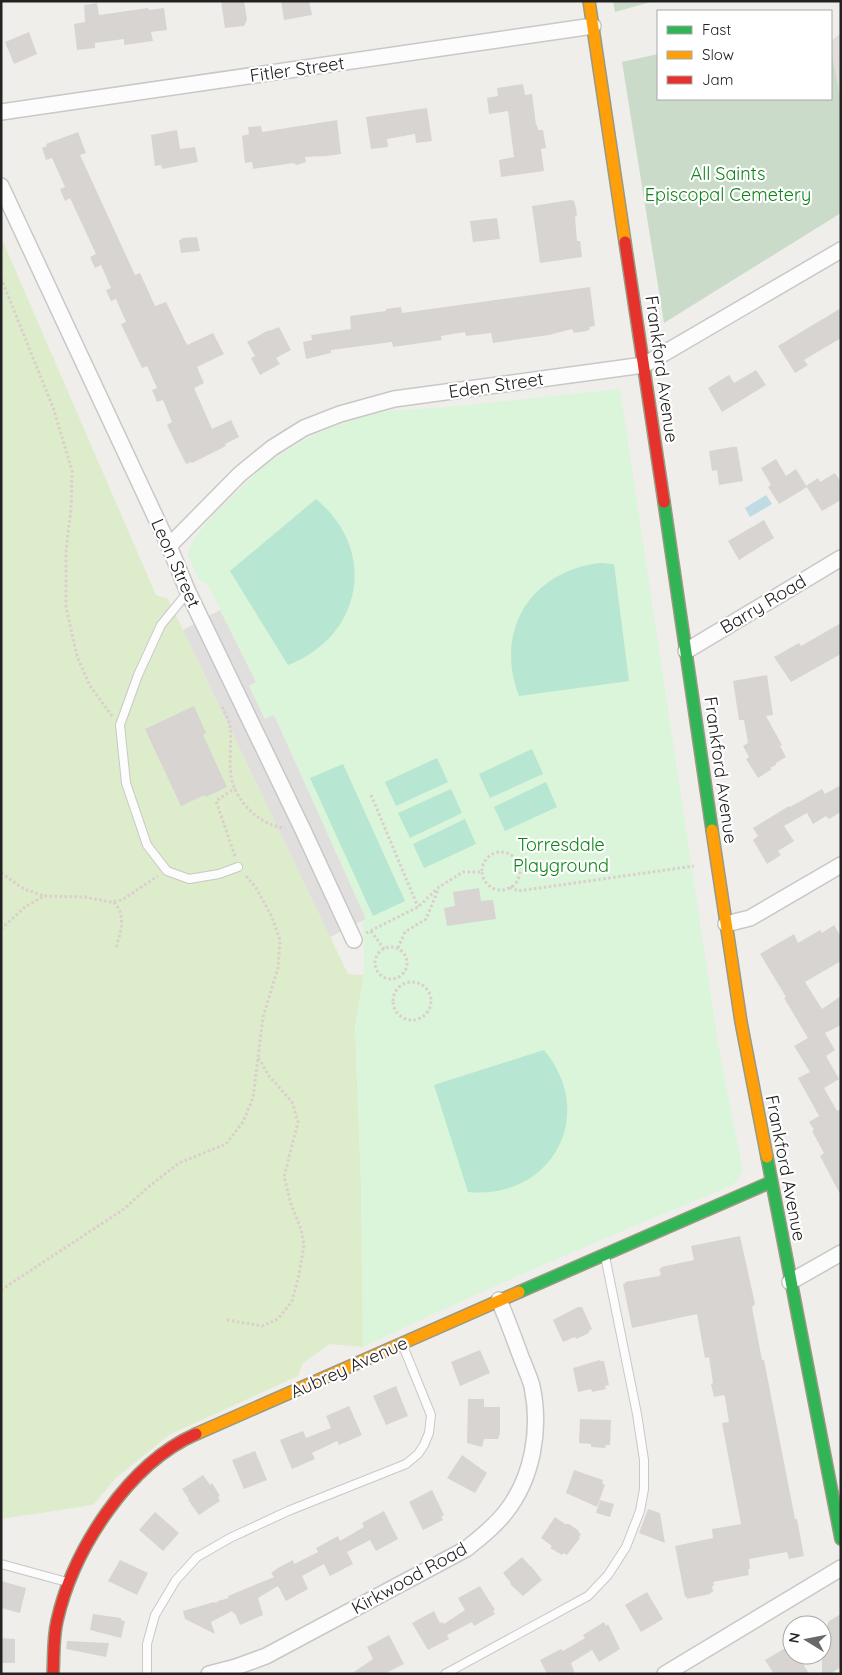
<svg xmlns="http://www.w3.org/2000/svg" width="842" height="1675" viewBox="0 0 842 1675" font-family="Quicksand,sans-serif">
	<rect width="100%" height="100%" fill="#f0eeeb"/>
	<path fill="#ddeccb" d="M1 237 156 595 168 599 348 974 364 975 355 1026 361 1184 363 1347 330 1344 303 1363 298 1376 169 1435 116 1478 93 1505 1 1519Z"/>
	<path fill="#cadbca" d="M613 1H654L615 12Z
		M831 49 841 100V213L664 323 622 62 658 54V99H831Z"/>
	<path fill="#daf5da" d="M620 389 719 1049 743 1171 733 1185C608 1236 485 1289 363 1347L361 1184 355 1026 364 975V946L362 922 366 919 274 715 266 719 249 686 256 682 208 585 199 580 187 554 193 540 212 516 265 464 313 435 354 419 388 411 459 406Z"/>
	<path fill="#b7e6d2" d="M316 499C378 550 363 636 288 665L230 571Z
		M599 563 614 564 629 681 519 696C494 631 530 572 599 563Z
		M532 749 543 774 490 798 479 774Z
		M437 758 448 782 396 806 385 782Z
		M343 764 405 901 373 916 310 778Z
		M546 782 557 807 505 831 494 807Z
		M451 789 462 813 410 838 398 813Z
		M465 819 476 844 424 868 413 844Z
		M544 1050C598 1115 552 1200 468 1192L434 1085Z"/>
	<path fill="#e0dfde" d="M841 33V100L831 49V41Z
		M220 610 256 682 249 686 265 719 274 715 366 919 330 937 183 630Z"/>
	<path fill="#bfdbe3" d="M766 495 772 504 750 517 745 508Z"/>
	<path fill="#d7d4d2" d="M221 1H244L247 20 244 26 225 28Z
		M281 1H309L312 15 284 20Z
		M97 3 99 15 148 8 149 10 164 8 167 30 151 32 153 41 124 45V39L95 43V48L77 50 74 24 85 22 84 5Z
		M29 32 37 54 14 64 5 42Z
		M523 84 525 95 532 94 536 125H537L538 130H543L546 148 541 149 544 171 501 177 499 160 514 157 508 111 489 114 487 98 498 96 497 88Z
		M427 108 432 141 416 143 415 134 387 139 388 147 371 149 366 117Z
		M337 120 341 154 327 156 305 157 306 162 297 165 293 163 253 169 252 162 245 163 242 136 249 134 248 127 261 126 262 132Z
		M177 130 180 149 195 147 198 162 162 169 161 165 155 166 151 135Z
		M78 132 86 153 80 155 135 275 140 273 155 306 166 302 187 345 213 333 224 354 197 367 204 383 194 388 212 429 231 420 239 437 225 444 226 446 192 463 191 462 186 464 176 444 167 425 172 422 163 400 157 402 152 390 157 388 147 366 142 368 121 324 126 322 116 299 111 301 106 290 111 288 101 265 95 268 90 257 96 254 70 198 65 201 60 189 65 187 52 158 46 160 42 148 47 146 46 144Z
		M571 200 574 201 576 208 577 215 575 217 577 241H580L582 257 540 263 532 206Z
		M497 218 500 239 473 242 470 221Z
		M197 237 200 251 181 253 179 240 182 239V238Z
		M590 287 595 326 589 327 590 329 587 331 574 333 572 329 549 335 493 343 491 333 466 336 465 332 441 336 442 340 393 347 392 342 331 350V353L306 359 303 342 312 340 311 335 351 329 350 316 386 311V309L401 307 402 313Z
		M841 308V338L804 360 808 365 795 373 778 346Z
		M279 327 291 350 276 358 280 364 260 375 251 358 255 356 247 342 267 331 272 330Z
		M756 370 766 385 722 412 708 388 729 375 734 383Z
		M732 447H737L743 481 719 485 717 470 712 471 709 451Z
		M776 459 786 476 796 469 807 487 779 504 768 487 771 485 761 468Z
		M835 473 841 482V500L822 511 806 486 818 478 820 482Z
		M764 520 774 538 739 560 728 541Z
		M841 623V654L791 682 774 657 799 643 801 646Z
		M767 675 773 715 766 716 782 745 780 746 786 757 776 763V765L770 768 772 769 758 778 746 759 749 757 743 746 748 743 744 720H739L733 681Z
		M194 706 206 733 203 735 227 787 206 797 205 795 181 806 145 729Z
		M841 785V812L829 819 826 816 813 824 807 813 784 826 794 841 778 851 781 855 767 864 753 840 758 836 753 828 789 806 790 807 822 789 825 794Z
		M479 888 481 901 493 900 496 919 447 926 444 908 455 906 453 892Z
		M834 925 841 937V961L805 982 822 1009 841 996V1025L825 1033 835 1050 826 1056 839 1079 824 1088 837 1111 841 1109V1196L820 1156 824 1153 812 1131 814 1130 809 1122 819 1116 798 1078 810 1072 794 1046 808 1038 784 998 786 997 760 954 794 934 798 943 820 930 822 933Z
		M740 1236 755 1304 752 1307 762 1360H764L795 1519H797L804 1556 789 1559 787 1552 749 1559 750 1569H748L749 1575 713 1582 714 1586H712L713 1592 710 1593V1594L687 1599V1597H685L675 1546 713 1538 712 1529 741 1524 722 1423 729 1422 725 1397 724 1395 714 1397 711 1384 713 1383 709 1357 705 1358 697 1314 632 1328 623 1284H625V1282L659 1276 661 1274 659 1269 662 1268 661 1267 694 1260 691 1246Z
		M578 1307H582L592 1329 589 1331V1333L576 1339 575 1337 563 1342 553 1320Z
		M480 1350 490 1373 460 1386 451 1362Z
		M600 1360V1361H604L609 1385 605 1386 606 1389 592 1392 591 1389 578 1392 573 1368Z
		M396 1386 408 1416 386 1425 373 1396Z
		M468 1399H484V1407H500V1433L498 1439H484L482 1447 467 1443Z
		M349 1406 362 1435 339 1445 337 1441 312 1453 315 1459 292 1469 280 1440 303 1431 306 1438 331 1428 326 1416Z
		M580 1419 611 1420 610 1445H606L605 1448 591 1447V1444L579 1443Z
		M255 1451 267 1480 244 1489 232 1460Z
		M462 1455 487 1473 475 1493 447 1478Z
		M574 1470 603 1480 602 1483 605 1485 597 1507 566 1493Z
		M203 1475 210 1485 212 1483 220 1496 218 1497 220 1501 199 1515 188 1500 189 1499 182 1489Z
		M432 1490 444 1515 441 1517 443 1520 423 1530 409 1502Z
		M600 1500 614 1504 610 1517 596 1513Z
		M648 1509 660 1513 665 1543 639 1533Z
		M384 1511 398 1539 376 1551 370 1540 347 1552 353 1564 330 1576 324 1564 302 1576 308 1589 286 1601 278 1586 258 1598 263 1615 240 1625 235 1613 234 1614 232 1611 211 1622 215 1634 185 1619 183 1611 214 1602 216 1603 218 1601 229 1598 228 1596 274 1577 271 1573 278 1568 293 1560 294 1564 318 1552 316 1548 338 1536 340 1541 364 1527 362 1523Z
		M155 1512 179 1533 163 1551 139 1530Z
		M555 1517 565 1524H569L579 1531 578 1532 581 1534 579 1537 580 1538 567 1555 564 1553 562 1555 550 1548 552 1546 541 1538Z
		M522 1557 530 1566H531L542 1580 523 1596 510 1584 511 1583 503 1573Z
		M120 1560 148 1573 137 1595 108 1581Z
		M1 1581 26 1588 20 1613 1 1608Z
		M480 1586 495 1610 493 1611 495 1614 474 1626 472 1622 447 1635 449 1639 428 1650 412 1623 434 1611 440 1623 443 1622 444 1624 465 1610 458 1598Z
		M647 1592 663 1619 641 1632 625 1605Z
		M93 1614 121 1618V1620L125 1621 121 1638 90 1630Z
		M841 1614V1667L830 1674H822V1632L825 1630 829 1621Z
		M604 1622 606 1626 608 1624 620 1649 599 1662 592 1650 571 1663 575 1674H547L540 1660 561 1649 563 1651 585 1638 583 1635Z
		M389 1635 404 1664 384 1674H351L373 1659 367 1647Z
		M1 1638 15 1639V1663H1Z
		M67 1641 109 1643 106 1657 66 1649Z
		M792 1644V1655H798L809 1674H774L765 1660Z"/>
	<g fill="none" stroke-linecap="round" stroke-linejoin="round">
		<g stroke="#c9c8c7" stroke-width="10">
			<path id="lane" d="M188 592 161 625 138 675 120 725 126 783 147 845 167 871 189 879 219 874 238 867
				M1 1564 67 1582
				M147 1674V1644L155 1615 176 1580 197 1557 230 1538 288 1511 406 1464 418 1454 424 1445 429 1433 431 1415 403 1346
				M445 1674 588 1596 608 1575 626 1547 640 1511 644 1489V1460L637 1414 605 1256"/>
		</g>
		<g stroke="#c9c8c7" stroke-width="18">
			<path id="street" d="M1 112 593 26
				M1 186 169 546 188 592 302 828 354 940
				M169 546 240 474 272 448 304 428 340 414 394 399 644 365 841 250
				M686 651 841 558
				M726 924 750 918 841 865
				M790 1282 841 1253
				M209 1674 236 1667 266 1656 466 1549C480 1538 494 1527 505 1513 533 1478 541 1429 532 1386 529 1376 525 1367 521 1357 514 1338 507 1319 499 1300
				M665 1674 841 1568"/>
		</g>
		<g stroke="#999a82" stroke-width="14">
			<path id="fast" d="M664 502 712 830
				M767 1157 841 1539
				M519 1292 771 1182"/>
		</g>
		<g stroke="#999a82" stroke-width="14">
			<path id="slow" d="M589 1 625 242
				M712 830 741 1022 767 1157
				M196 1434 519 1292"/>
		</g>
		<g stroke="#999a82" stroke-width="14">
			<path id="jam" d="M625 242 664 502
				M53 1674C54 1656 53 1638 57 1621 73 1550 128 1464 196 1434"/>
		</g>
		<path stroke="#dccecd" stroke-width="3" stroke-dasharray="2.5 2.5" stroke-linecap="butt" d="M1 278 54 410 72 471 71 508 66 551V607L77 656 90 686 112 716
			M222 707C225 713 229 720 230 726 232 744 228 763 232 781 238 803 261 826 285 828
			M371 795 418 907
			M482 871a19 19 0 1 1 38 0a19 19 0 1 1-38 0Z
			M235 856 216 801 235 788
			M1 873 24 889 44 896
			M510 887 518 891 694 866
			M114 902C127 916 120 932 116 949
			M1 929 25 907 44 896 85 897 110 902 122 900 158 876
			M371 931 384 949
			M366 933 418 907 439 887 463 872H482
			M375 963a16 16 0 1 1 32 0a16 16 0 1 1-32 0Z
			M398 948 405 932 426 919 438 890
			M393 1001a19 19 0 1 1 38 0a19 19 0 1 1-38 0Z
			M1 1290 124 1209 147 1188 179 1163 226 1144 243 1122 253 1098 263 1017 278 968 280 940 272 917 255 886 245 875
			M227 1320 262 1326 278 1319 292 1301 299 1275 304 1245 301 1229 291 1204 284 1177 298 1122 292 1102 269 1076 258 1057"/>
		<use href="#lane" stroke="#fdfcfc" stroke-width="8"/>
		<use href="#street" stroke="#fdfcfc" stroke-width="15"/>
		<use href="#fast" stroke="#30b455" stroke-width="11"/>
		<use href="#slow" stroke="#ff9f0a" stroke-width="11"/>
		<use href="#jam" stroke="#e5322d" stroke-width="11"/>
	</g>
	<g text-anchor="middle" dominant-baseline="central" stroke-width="4.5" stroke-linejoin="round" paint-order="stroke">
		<g font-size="18" fill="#222" stroke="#fff">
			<text transform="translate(297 69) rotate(-8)">Fitler Street</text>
			<text transform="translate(662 369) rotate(82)">Frankford Avenue</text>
			<text transform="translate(496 385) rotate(-8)">Eden Street</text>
			<text transform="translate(176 563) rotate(66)">Leon Street</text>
			<text transform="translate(763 604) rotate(-31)">Barry Road</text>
			<text transform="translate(721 770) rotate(82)">Frankford Avenue</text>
			<text transform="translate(786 1168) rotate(79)">Frankford Avenue</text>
			<text transform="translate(349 1367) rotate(-24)">Aubrey Avenue</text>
			<text transform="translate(409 1578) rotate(-29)">Kirkwood Road</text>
		</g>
		<g font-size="18" fill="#0c8416" stroke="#fff">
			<text x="728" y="173">All Saints<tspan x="728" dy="21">Episcopal Cemetery</tspan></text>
			<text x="561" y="844">Torresdale<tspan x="561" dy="21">Playground</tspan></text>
		</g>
	</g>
	<rect width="842" height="1675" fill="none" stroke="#222222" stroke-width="5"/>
	<rect x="657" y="10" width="175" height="90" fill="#ffffff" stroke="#a7a7a7"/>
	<rect x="667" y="26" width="25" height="8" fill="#30b455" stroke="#a7a7a7"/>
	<text x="702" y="35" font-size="15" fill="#222222">Fast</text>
	<rect x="667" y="51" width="25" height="8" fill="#ff9f0a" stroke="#a7a7a7"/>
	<text x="702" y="60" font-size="15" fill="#222222">Slow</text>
	<rect x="667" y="76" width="25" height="8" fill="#e5322d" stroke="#a7a7a7"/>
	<text x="702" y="85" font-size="15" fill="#222222">Jam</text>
	<g transform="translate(807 1640) rotate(280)"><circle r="24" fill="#ffffff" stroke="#a7a7a7"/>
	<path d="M0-4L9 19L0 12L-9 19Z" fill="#6a6968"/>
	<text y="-8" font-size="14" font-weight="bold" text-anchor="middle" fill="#222222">N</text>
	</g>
</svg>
